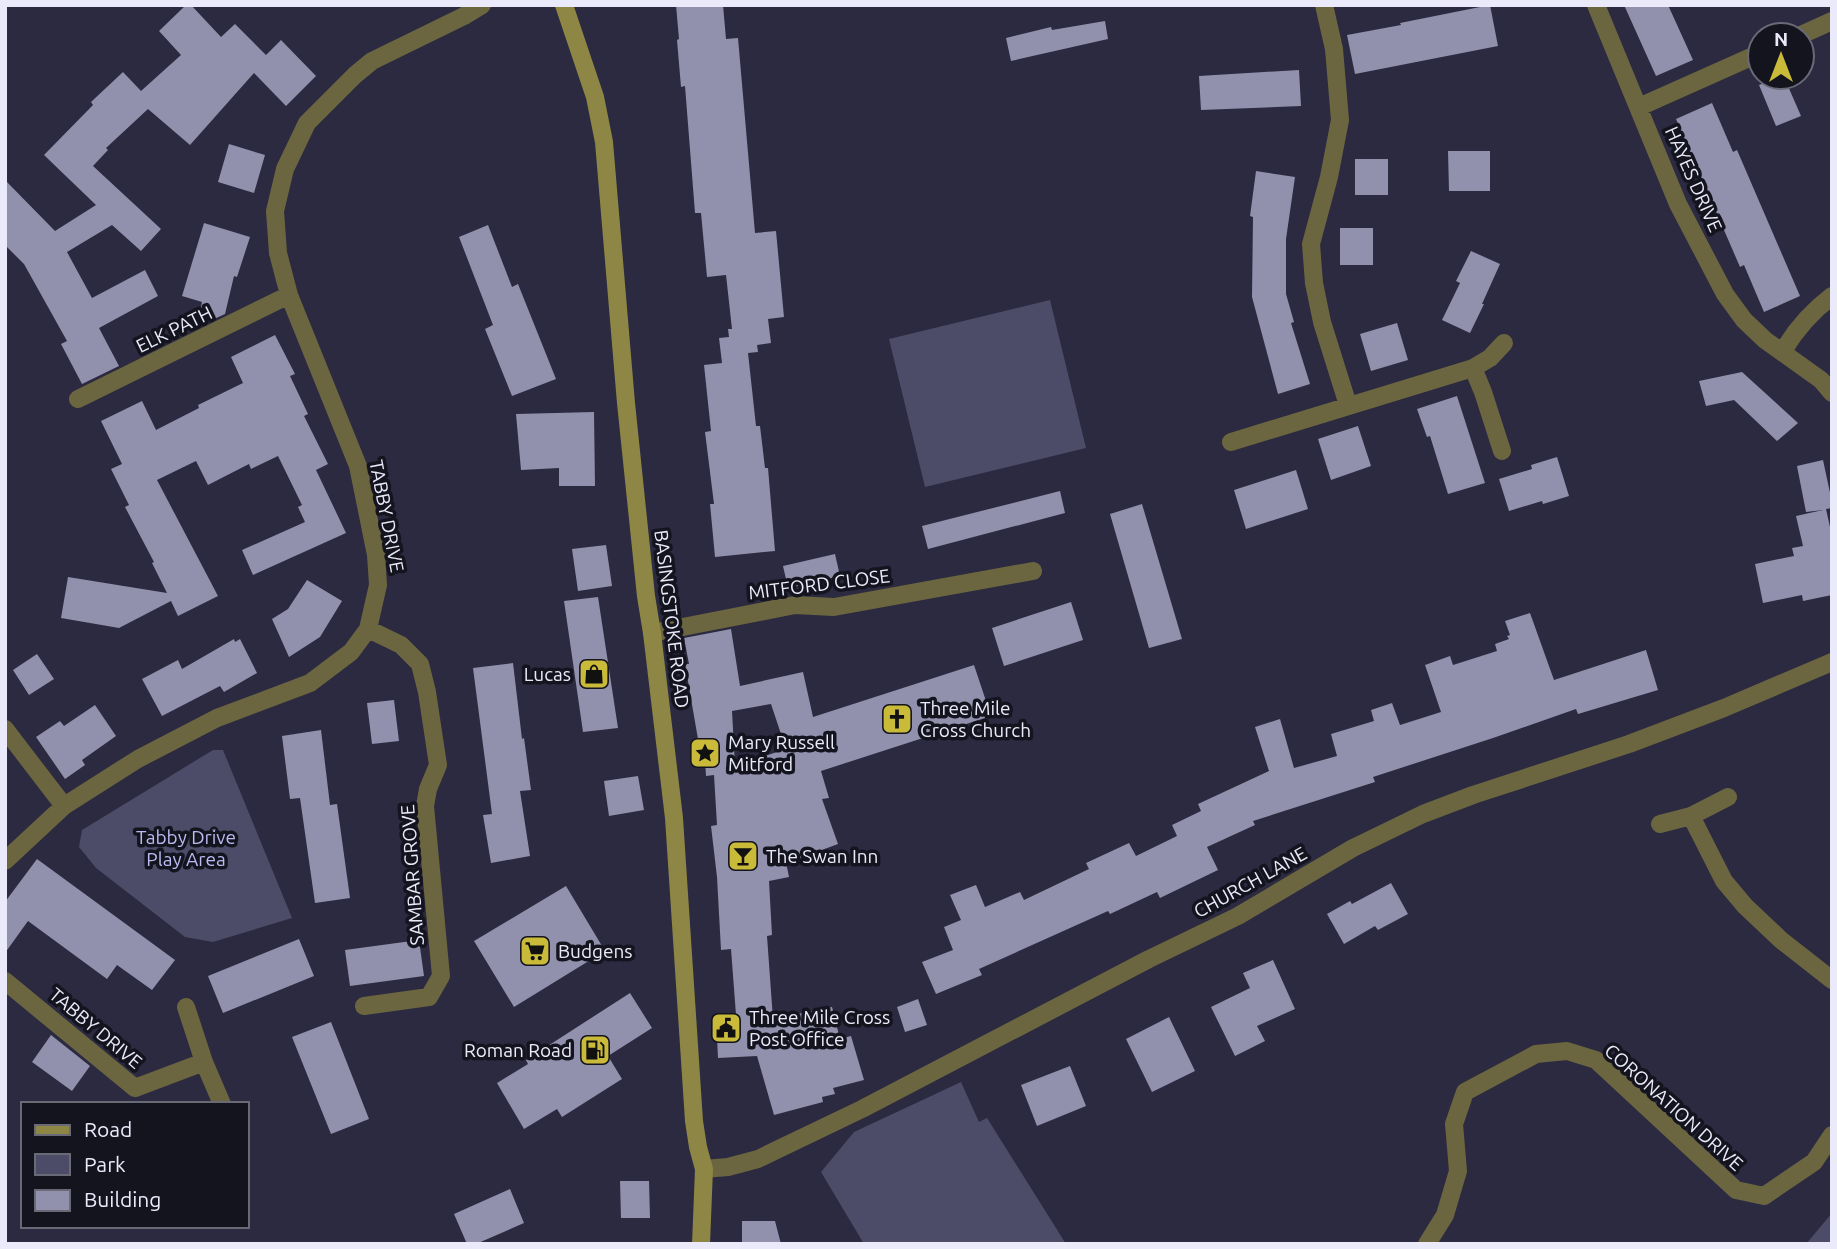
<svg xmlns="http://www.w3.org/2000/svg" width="1837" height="1249" viewBox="0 0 1837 1249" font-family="Ubuntu,sans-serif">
	<rect width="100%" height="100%" fill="#2b2a41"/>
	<path fill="#4c4c68" d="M1050 300 1086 448 925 487 889 339Z
		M213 750H223L292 918 213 942 185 937 96 868 79 847 82 830Z
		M961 1082 979 1122 987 1118 1066 1244H864L821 1172 854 1132Z
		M1832 1213V1244H1806Z"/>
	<path fill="#9191ad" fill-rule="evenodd" d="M186 5H191L221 37 235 24 266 55 281 40 316 76 286 106 254 73 190 145 148 109 106 148 108 150 93 166 161 229 141 251 112 225 67 252 92 298 145 270 158 296 99 328 119 366 82 384 61 344 67 341 24 264 5 245V180L55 231 96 205 44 155 93 105 91 102 123 72 141 91 181 55 159 31Z
		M676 5H723L726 39 738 38 755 233 776 231 784 317 768 319 771 343 757 345 758 352 748 353 756 426H760L765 468H768L775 551 715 557 710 504H714L705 432 711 431 704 365 722 363 719 338 729 337 728 329H732L726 275 707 277 701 213H695L685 86 681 87 677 40 679 39Z
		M1490 5 1498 46 1355 74 1347 35 1401 25 1400 23Z
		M1624 5H1668L1693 60 1656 76Z
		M1105 21 1108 39 1011 61 1006 38 1051 27 1052 30Z
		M1299 70 1301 106 1201 110 1199 76Z
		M1779 77H1784L1801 116 1776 126 1759 85Z
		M1712 103 1733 152 1737 150 1800 296 1764 312 1744 265 1740 267 1676 119Z
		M229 144 265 155 254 193 218 182Z
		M1448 151H1490V191H1449Z
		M1355 159H1388V195H1355Z
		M1256 171 1295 177 1286 239V294L1294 322 1291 323 1310 384 1278 394 1252 297 1253 217 1250 216Z
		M204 223 250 237 237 277 234 276 225 314 214 319 199 316 202 302 182 296Z
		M488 225 512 287 518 284 556 379 512 396 485 329 493 325 459 237Z
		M1340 228H1373V265H1340Z
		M1471 251 1500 264 1482 304H1484L1470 333 1442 320 1460 283 1456 281Z
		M1397 323 1408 360 1371 371 1360 334Z
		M275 335 295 374 290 376 308 414 304 416 328 464 316 470 346 533 253 575 242 550 305 522 298 507 302 505 278 456 251 469 249 464 208 485 196 461 157 480 218 596 178 616 171 601 119 628 61 618 68 577 167 593 152 563 154 562 125 507 129 505 111 469 122 464 101 421 142 401 156 430 199 408 198 405 243 383 231 357Z
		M1742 372 1798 423 1777 441 1734 400 1706 406 1699 381Z
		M1457 396 1485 483 1448 494 1430 436 1427 437 1417 409Z
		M594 412 595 486H559V468L521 470 516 414Z
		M1358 426 1371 466 1331 480 1318 439Z
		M1557 457 1569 496 1543 504 1542 501 1509 511 1499 479 1532 469 1531 465Z
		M1823 460 1832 502V508L1826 509 1832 536V595L1803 601 1802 595 1763 603 1755 564 1794 556 1792 548 1803 546 1796 516 1823 510 1806 512 1797 466Z
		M1296 470 1308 509 1246 529 1234 490Z
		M1060 491 1065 513 928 549 922 526Z
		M1142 504 1182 639 1149 648 1110 514Z
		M606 545 612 586 578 591 572 549Z
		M835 554 840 576 788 588 783 566Z
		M307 580 342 601 320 637 289 657 272 619 288 609Z
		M598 597 618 728 583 732 564 601Z
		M1071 602 1083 640 1004 666 992 628Z
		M1530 613 1554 680 1646 650 1658 690 1578 714 1576 709 1493 738 1373 777 1375 782 1253 821 1255 825 1207 847 1218 870 1160 898 1157 892 1110 914 1108 911 979 969 982 975 936 994 922 962 953 950 944 927 961 920 950 895 976 885 985 907 1020 892 1024 900 1089 869 1086 863 1129 843 1136 856 1177 836 1172 825 1201 811 1198 804 1269 771 1255 727 1280 719 1294 768 1337 756 1331 734 1374 721 1371 710 1392 703 1400 725 1441 712 1425 665 1450 656 1453 665 1497 651 1495 644 1509 639 1507 636 1510 635 1505 621Z
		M731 629 740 686 803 672 813 717 974 665 991 716 821 771 829 798 822 799 838 844 811 854 812 855 786 862 789 877 769 881 772 935 767 936 773 1019 832 1007 840 1039 851 1036 864 1080 833 1088 835 1094 822 1097 823 1102 774 1115 757 1056 718 1058 716 1016 736 1015 731 949 721 950 717 877 711 826 717 825 714 775 706 776 704 745H699L685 664H689L684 638ZM771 704 786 749 735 766 732 711Z
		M234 639 235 642 240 639 257 673 224 692 220 686 162 716 142 679 178 660 182 669Z
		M37 654 54 679 29 695 13 670Z
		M513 663 522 739 524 738 531 790 520 791 530 856 491 863 483 815 492 814 473 668Z
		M394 700 399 741 372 744 367 703Z
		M95 705 116 736 82 760 85 765 65 779 36 737 60 721 64 726Z
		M321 730 330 805 337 804 350 898 315 903 300 798 290 799 282 736Z
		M638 776 644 810 609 816 604 781Z
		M37 859 175 960 152 990 117 965 107 979 28 921 5 953V902Z
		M1391 883 1408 914 1378 930 1375 926 1344 944 1327 914 1350 901 1352 904Z
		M566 886 605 951 514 1007 474 941Z
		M299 939 314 976 223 1013 208 976Z
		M419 940 424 976 350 986 345 950Z
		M1273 960 1295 1009 1257 1026 1265 1041 1235 1056 1211 1007 1250 988 1243 973Z
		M630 993 652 1028 608 1056 622 1079 562 1117 557 1109 524 1129 497 1083 528 1064 526 1060Z
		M918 999 927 1025 905 1032 897 1007Z
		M1169 1017 1195 1071 1152 1092 1126 1039Z
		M331 1022 369 1119 331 1134 292 1037Z
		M51 1035 90 1066 72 1091 32 1062Z
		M1070 1066 1086 1106 1037 1126 1021 1085Z
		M620 1181H649L650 1218H621Z
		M510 1189 524 1223 476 1244H467L454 1214Z
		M742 1221H775L781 1244H742Z"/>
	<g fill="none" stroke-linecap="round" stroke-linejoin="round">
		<path stroke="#6b663f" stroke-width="18" d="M1324 5 1334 49 1340 120 1329 177 1311 244 1314 283 1322 322 1348 405
			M1596 5 1678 204 1725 294 1744 320 1765 340 1821 380 1832 393
			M1801 35 1832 21
			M1639 107 1760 53
			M1783 351C1796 329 1811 312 1832 296
			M78 399 289 295
			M1231 442 1473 368
			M1502 451 1483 392 1473 368 1490 358 1504 343
			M652 633 795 605 834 607 1033 571
			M5 729 64 806
			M1691 816 1724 881 1745 906 1781 940 1832 980
			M1660 824 1691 816 1728 797
			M5 861 64 806 138 759 217 718 310 683 351 652 368 629 378 585 376 555 358 466 289 295 278 253 275 211 285 169 307 123 355 75 372 61 464 16 482 5
			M5 981 135 1088 204 1062
			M364 1006 429 997 441 976 425 806 428 789 438 765 427 692 420 664 401 645 368 629
			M186 1007 204 1062 222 1104
			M704 1169 728 1167 758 1159 862 1109 1149 959 1238 916 1353 848 1423 814 1473 795 1629 744 1724 708 1832 662
			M1427 1244 1445 1215 1458 1171 1454 1124 1465 1092 1536 1054 1567 1051 1596 1060 1736 1190 1764 1196 1814 1162 1832 1135"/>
		<path stroke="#8e8644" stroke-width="18" d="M564 5 595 97 604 142 626 403 646 596 652 633 674 818 694 1121 698 1147 704 1169 701 1244"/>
	</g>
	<defs>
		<g id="shop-square" transform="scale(1.575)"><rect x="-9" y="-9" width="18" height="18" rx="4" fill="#caba3a" stroke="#14141f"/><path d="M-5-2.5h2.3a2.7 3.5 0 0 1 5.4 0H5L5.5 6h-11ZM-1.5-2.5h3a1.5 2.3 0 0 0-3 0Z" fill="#111"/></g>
		<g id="church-square" transform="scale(1.575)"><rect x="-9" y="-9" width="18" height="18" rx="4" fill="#caba3a" stroke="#14141f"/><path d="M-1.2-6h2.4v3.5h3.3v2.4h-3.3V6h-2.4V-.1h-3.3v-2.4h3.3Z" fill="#111"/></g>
		<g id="sight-square" transform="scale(1.575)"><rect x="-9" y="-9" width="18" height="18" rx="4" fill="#caba3a" stroke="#14141f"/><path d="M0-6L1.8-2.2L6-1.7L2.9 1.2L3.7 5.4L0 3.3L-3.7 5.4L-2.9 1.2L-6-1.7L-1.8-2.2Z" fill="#111"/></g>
		<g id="bar-square" transform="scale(1.575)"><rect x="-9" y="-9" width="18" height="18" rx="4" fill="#caba3a" stroke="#14141f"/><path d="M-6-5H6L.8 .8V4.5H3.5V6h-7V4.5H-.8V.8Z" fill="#111"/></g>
		<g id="supermarket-square" transform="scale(1.575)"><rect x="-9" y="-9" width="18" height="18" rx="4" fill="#caba3a" stroke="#14141f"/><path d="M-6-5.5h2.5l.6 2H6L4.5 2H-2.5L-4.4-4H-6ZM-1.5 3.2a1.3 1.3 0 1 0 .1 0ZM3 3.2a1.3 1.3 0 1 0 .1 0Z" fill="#111"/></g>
		<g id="civic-square" transform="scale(1.575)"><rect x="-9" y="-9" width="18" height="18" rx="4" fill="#caba3a" stroke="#14141f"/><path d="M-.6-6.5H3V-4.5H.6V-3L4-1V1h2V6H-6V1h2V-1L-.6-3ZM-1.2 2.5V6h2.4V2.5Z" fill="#111"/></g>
		<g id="fuel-square" transform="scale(1.575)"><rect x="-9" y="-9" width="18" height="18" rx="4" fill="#caba3a" stroke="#14141f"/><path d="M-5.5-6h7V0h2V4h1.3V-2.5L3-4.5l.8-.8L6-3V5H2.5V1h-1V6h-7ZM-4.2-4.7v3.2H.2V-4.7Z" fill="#111"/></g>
	</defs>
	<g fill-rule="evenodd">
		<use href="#shop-square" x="594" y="674"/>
		<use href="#church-square" x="897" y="719"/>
		<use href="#sight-square" x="705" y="753"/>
		<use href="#bar-square" x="743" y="856"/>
		<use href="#supermarket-square" x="535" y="951"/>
		<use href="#civic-square" x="726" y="1028"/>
		<use href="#fuel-square" x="595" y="1050"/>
	</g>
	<g text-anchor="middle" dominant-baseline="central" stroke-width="7" stroke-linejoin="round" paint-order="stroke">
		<g font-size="19" fill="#eaeafa" stroke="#14141f">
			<text transform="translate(1694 179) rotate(66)">HAYES DRIVE</text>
			<text transform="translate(174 329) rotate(-26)">ELK PATH</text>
			<text transform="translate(387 516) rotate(79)">TABBY DRIVE</text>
			<text transform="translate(819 584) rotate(-7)">MITFORD CLOSE</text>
			<text transform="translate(672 619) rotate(83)">BASINGSTOKE ROAD</text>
			<text transform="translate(412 875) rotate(-94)">SAMBAR GROVE</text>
			<text transform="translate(1250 882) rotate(-29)">CHURCH LANE</text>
			<text transform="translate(96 1028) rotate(40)">TABBY DRIVE</text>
			<text transform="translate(1674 1107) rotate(42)">CORONATION DRIVE</text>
		</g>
		<g font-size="19" fill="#eaeafa" stroke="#14141f" text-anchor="start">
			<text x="571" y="674" text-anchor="end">Lucas</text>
			<text x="920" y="708">Three Mile<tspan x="920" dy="22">Cross Church</tspan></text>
			<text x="728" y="742">Mary Russell<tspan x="728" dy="22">Mitford</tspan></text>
			<text x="766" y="856">The Swan Inn</text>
			<text x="558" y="951">Budgens</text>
			<text x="749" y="1017">Three Mile Cross<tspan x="749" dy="22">Post Office</tspan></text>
			<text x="572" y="1050" text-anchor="end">Roman Road</text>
		</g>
		<g font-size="19" fill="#bbbbf3" stroke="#14141f">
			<text x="186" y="837">Tabby Drive<tspan x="186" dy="22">Play Area</tspan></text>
		</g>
	</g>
	<rect width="1837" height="1249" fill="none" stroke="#eaeafa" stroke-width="14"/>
	<rect x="21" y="1102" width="228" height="126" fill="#14141f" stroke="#6a6a77" stroke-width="2"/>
	<rect x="35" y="1125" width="35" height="10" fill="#8e8644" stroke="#6a6a77" stroke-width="2"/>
	<text x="84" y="1137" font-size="21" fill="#eaeafa">Road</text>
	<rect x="35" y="1154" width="35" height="21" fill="#4c4c68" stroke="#6a6a77" stroke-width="2"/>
	<text x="84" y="1172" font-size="21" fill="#eaeafa">Park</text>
	<rect x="35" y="1190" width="35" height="21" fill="#9191ad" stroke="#6a6a77" stroke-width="2"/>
	<text x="84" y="1207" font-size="21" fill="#eaeafa">Building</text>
	<g transform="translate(1781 56)"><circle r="33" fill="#14141f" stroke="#6a6a77" stroke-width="2"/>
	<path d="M0-5L12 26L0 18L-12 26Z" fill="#caba3a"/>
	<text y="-10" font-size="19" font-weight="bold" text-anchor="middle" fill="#eaeafa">N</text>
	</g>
</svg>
